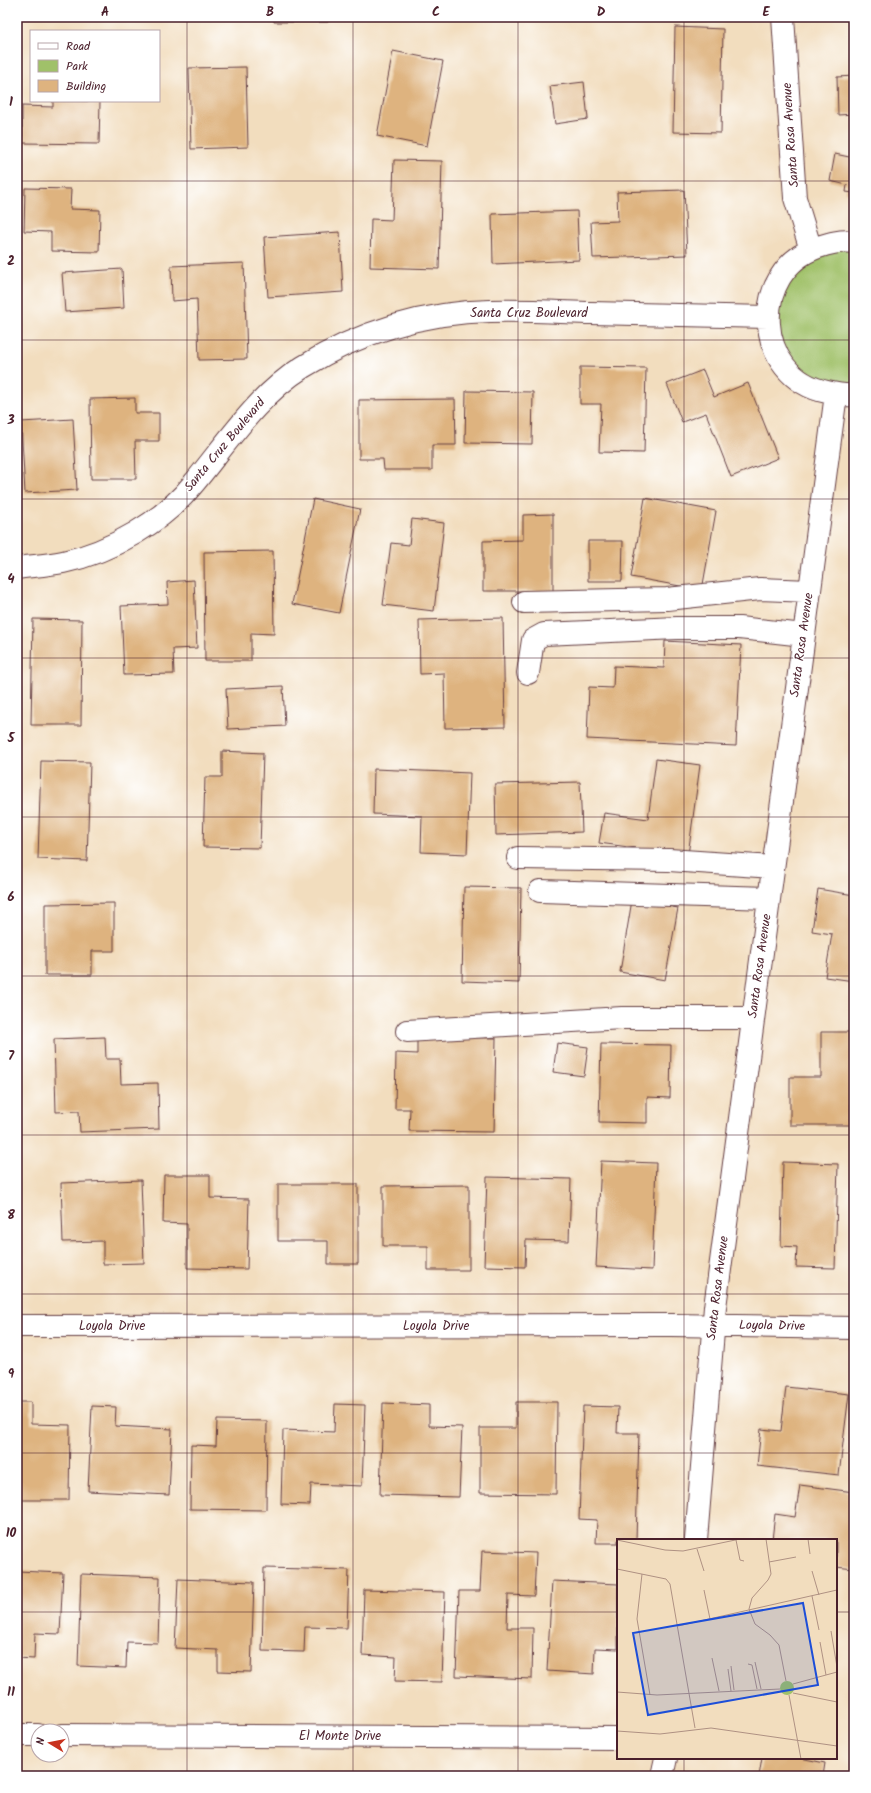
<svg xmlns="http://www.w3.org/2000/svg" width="871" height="1793" viewBox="0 0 871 1793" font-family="Kalam,sans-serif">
	<rect width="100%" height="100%" fill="#fff"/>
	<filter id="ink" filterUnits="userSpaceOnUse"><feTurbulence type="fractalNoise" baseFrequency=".025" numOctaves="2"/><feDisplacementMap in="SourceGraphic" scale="8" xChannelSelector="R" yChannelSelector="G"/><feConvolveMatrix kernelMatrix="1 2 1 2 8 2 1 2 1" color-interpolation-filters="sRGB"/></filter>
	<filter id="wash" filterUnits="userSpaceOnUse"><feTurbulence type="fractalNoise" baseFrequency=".012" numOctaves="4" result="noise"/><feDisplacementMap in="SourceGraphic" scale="16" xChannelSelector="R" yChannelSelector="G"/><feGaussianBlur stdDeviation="0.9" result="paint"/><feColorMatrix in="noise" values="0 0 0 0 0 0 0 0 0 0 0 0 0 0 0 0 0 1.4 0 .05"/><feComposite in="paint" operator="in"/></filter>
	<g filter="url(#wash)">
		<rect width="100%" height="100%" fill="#f2ddbe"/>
		<path fill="#a0c169" stroke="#75704a" d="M854 242V395L836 394 776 354 770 336 786 271Z"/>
		<g id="blocks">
			<path fill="#deb37f" d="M274 17H328V22H274Z
				M675 27 723 29 721 133 673 132Z
				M393 51 443 61 427 146 377 136Z
				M246 67 248 147 191 149 189 68Z
				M854 76V114L838 115 837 77Z
				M584 82 588 119 555 124 550 86Z
				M53 101H100L99 144 22 143V106L53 107Z
				M835 154 854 158V193L846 192 847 185 830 181Z
				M394 160 442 161 439 269 370 267 371 219 392 220Z
				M25 188 71 189 70 209 100 210 99 252 51 251V232L24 231Z
				M684 190 687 255 593 258 591 222 618 221 617 192Z
				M577 211 579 260 493 264 492 214Z
				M340 232 343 292 268 297 264 237Z
				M244 263 247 359 199 360 197 299 172 301 171 266Z
				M122 269 124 308 65 312 62 273Z
				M580 367 646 368 644 453 599 452 601 404H580Z
				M703 370 714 397 748 383 778 458 731 477 706 413 682 422 667 384Z
				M466 391 533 392 532 444 465 443Z
				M135 398V413H159V441H135L136 479H91L90 399Z
				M455 399 456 445H432V470H384L383 459H359V400Z
				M73 419 77 490 25 493 21 422Z
				M645 498 716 511 702 590 631 577Z
				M313 499 360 509 339 613 292 604Z
				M553 514V591H483V541L523 540V515Z
				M412 519 444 523 434 611 383 605 391 543 409 545Z
				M588 541H623L622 581H588Z
				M273 551 274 634 251 633V661H205L204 552Z
				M194 580 197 648 173 649 174 674 124 675 121 606 168 604 167 582Z
				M503 618 505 727 445 728 444 673 420 674 419 620Z
				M33 619 82 620 81 725H31Z
				M665 641 741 645 736 746 587 739 589 687 613 688 614 666 664 668Z
				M283 686 285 726 228 729 226 689Z
				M222 751 263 753 260 848 203 847 205 777H222Z
				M656 759 700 765 688 855 599 843 604 813 648 819Z
				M41 761 90 762 87 861 38 859Z
				M374 769 470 773 467 854 421 852 422 816 373 814Z
				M580 782 582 832 496 835 495 784Z
				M464 887 521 888 519 983 462 981Z
				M818 889 854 895V981L825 977 832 934 812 931Z
				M632 900 678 908 665 980 620 972Z
				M114 903V951H92V975H45V904Z
				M821 1032H854V1079H851V1125H790V1077H821Z
				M105 1037 106 1059H120L121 1084 158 1083 159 1129 80 1132 79 1111 56 1112 54 1039Z
				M417 1037 496 1038 494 1132 409 1131 410 1109H395L396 1053 417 1054Z
				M557 1043 588 1047 584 1076 553 1072Z
				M601 1044 671 1045 670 1098 647 1097V1123L599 1122Z
				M601 1161 656 1163 652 1270 596 1267Z
				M783 1162 838 1164 835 1268 796 1267 797 1247 781 1246Z
				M164 1175H210V1198L249 1199 247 1269 187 1268V1224L163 1223Z
				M487 1177 571 1179 569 1241 526 1240 525 1267 484 1266Z
				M141 1180 144 1263 103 1264V1241L63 1242 61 1183Z
				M278 1184H358V1264H328V1241H278Z
				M469 1185V1270H428V1246H383V1186Z
				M786 1387 849 1394 839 1475 757 1466 761 1429 781 1431Z
				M17 1402H31V1424L70 1425 69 1500H17Z
				M516 1402H557L556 1494 480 1493V1428H516Z
				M383 1403 429 1405V1426L462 1427 459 1497 380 1495Z
				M335 1404 365 1405 362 1486 311 1484 310 1505 281 1504 283 1430 334 1432Z
				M92 1406 116 1407 115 1426 172 1429 169 1495 88 1491Z
				M583 1406 618 1407 617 1433H639L636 1540H618V1543H596L597 1520 579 1519Z
				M217 1420 267 1421 266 1510 190 1509 191 1445 216 1446Z
				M800 1485 854 1492V1569L836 1567V1540H772L775 1514 795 1517Z
				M482 1551 536 1553 534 1596 508 1595 507 1628H533L532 1679 456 1676 459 1591H480Z
				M264 1568 349 1570 347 1628 305 1627 304 1652 262 1651Z
				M17 1571 63 1573 60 1634 35 1633 34 1659 17 1658Z
				M81 1574 160 1577 158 1643 127 1642 126 1668 78 1666Z
				M178 1579 254 1582 251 1672 218 1671V1650L175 1648Z
				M552 1581 618 1584V1649L595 1648 594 1674 547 1671Z
				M364 1590 445 1592 442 1682 395 1681 396 1657 362 1655Z
				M762 1758H800L825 1763 823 1776H759Z"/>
		</g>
	</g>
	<g filter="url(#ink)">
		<use href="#blocks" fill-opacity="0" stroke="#633c41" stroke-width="1"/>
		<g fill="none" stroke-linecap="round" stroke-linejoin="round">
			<g stroke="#633c41" stroke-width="24">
				<path id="minor" d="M783 17 795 198 811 250
					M854 242C841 240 830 243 818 247 749 271 753 377 827 392 836 394 845 396 854 395
					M17 568C32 566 48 565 63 562 111 552 164 521 194 483 227 443 258 395 303 367 359 332 425 312 490 311 524 310 558 312 591 313 650 314 709 316 768 317
					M524 602 667 599 760 589 810 591
					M528 673 533 640 544 634 677 628H739L804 635
					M518 858 669 860 773 867
					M540 891 769 898
					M407 1031 622 1018H753
					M17 1326 671 1325 854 1328
					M696 1540 715 1307 836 394
					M17 1735H38
					M62 1735 618 1738
					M662 1776 666 1758"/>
			</g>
			<use href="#minor" stroke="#fff" stroke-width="22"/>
		</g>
	</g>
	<path fill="none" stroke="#4a1f2b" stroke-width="1" stroke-opacity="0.55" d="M187 17V1776M353 17V1776M518 17V1776M684 17V1540M17 181H854M17 340H854M17 499H854M17 658H854M17 817H854M17 976H854M17 1135H854M17 1294H854M17 1453H854M17 1612H618M836 1612H854M684 1758V1776"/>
	<g text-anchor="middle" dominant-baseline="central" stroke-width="3" stroke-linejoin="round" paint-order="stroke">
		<g font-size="13" fill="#4a1f2b" stroke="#fff">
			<text transform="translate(791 135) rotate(-94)">Santa Rosa Avenue</text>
			<text x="529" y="313">Santa Cruz Boulevard</text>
			<text transform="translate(225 445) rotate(-50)">Santa Cruz Boulevard</text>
			<text transform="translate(802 645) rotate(-82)">Santa Rosa Avenue</text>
			<text transform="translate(760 966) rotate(-82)">Santa Rosa Avenue</text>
			<text transform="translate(718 1288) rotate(-83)">Santa Rosa Avenue</text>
			<text x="112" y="1326">Loyola Drive</text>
			<text x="436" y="1326">Loyola Drive</text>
			<text transform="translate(772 1326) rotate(1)">Loyola Drive</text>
			<text x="340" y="1736">El Monte Drive</text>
		</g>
	</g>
	<g transform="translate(617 1539)">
		<rect width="220" height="220" fill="#f2ddbe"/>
		<path d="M163 149a7 7 0 1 1 14 0a7 7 0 1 1-14 0Z" fill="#a0c169"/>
		<path fill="none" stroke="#af9183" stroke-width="1" d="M149 0 154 35 151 41 135 59 132 70 138 85 153 96 162 106 169 142M191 0 193 15M0 1 48 11 66 12 123 0M119 1 123 21 127 22M80 10 87 32M152 23 179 18M0 30 49 40 53 45 78 189M195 32 202 56M25 35 20 80 33 156M87 51 93 80M195 57 202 91M61 87 220 51M214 92 220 128M203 103 209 136M95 119 102 152M138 123 144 150M131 125 135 126 140 150M114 127 117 151M111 130 114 152M176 145 220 133M0 153 40 156 163 150M176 154 220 163M172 156 184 220M0 192 43 195 94 189 220 207"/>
		<path fill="#1d4ed8" fill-opacity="0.15" stroke="#1d4ed8" stroke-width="2" d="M186 64 201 146 31 176 16 94Z"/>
		<rect width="220" height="220" fill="none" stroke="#4a1f2b" stroke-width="2"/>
	</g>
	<rect width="871" height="1793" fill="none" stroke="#fff" stroke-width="44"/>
	<rect x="30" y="30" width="130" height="72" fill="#ffffff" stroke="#b7a5aa"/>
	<rect x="38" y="43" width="20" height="6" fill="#ffffff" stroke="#b7a5aa"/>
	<text x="66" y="50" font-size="12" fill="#4a1f2b">Road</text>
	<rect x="38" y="60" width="20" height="12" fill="#a0c169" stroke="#b7a5aa"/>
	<text x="66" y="70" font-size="12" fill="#4a1f2b">Park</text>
	<rect x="38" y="80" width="20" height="12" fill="#deb37f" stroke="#b7a5aa"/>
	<text x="66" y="90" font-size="12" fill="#4a1f2b">Building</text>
	<g transform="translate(50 1743) rotate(280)"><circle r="19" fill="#ffffff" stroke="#b7a5aa"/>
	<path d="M0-3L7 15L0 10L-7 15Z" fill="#c8321e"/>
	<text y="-6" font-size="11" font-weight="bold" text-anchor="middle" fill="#4a1f2b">N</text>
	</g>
	<rect x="22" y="22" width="827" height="1749" fill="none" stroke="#4a1f2b" stroke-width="1.5"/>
	<g font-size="13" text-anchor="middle" font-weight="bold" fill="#4a1f2b">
		<text x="105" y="16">A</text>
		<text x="270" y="16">B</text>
		<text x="436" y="16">C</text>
		<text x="601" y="16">D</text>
		<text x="766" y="16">E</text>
		<text x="11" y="106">1</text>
		<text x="11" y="265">2</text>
		<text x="11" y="424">3</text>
		<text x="11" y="583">4</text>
		<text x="11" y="742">5</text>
		<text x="11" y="901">6</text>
		<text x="11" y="1060">7</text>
		<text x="11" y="1219">8</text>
		<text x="11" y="1378">9</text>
		<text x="11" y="1537">10</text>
		<text x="11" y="1696">11</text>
	</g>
</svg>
